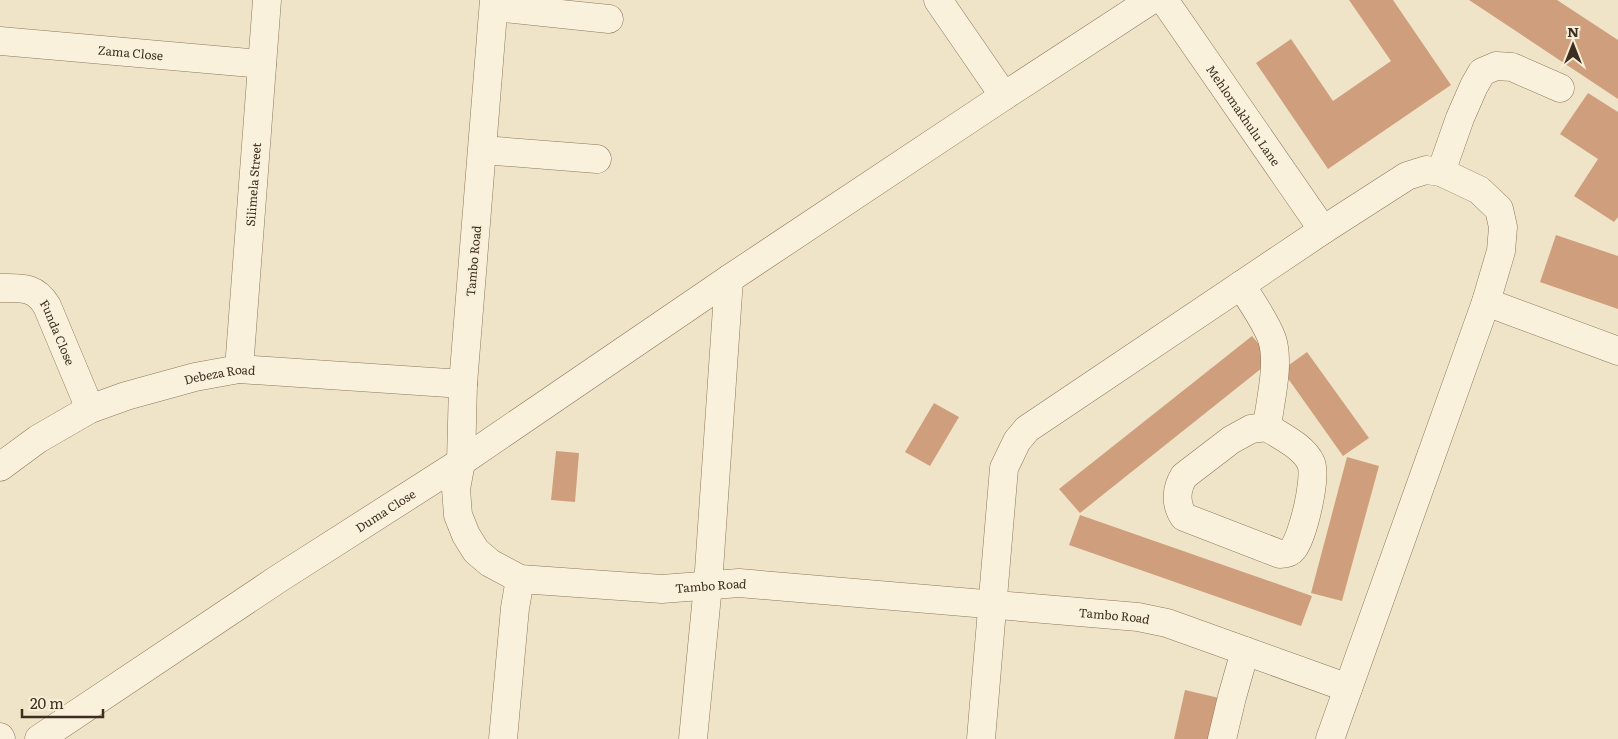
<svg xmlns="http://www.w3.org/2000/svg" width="1618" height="739" viewBox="0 0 1618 739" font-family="Literata,serif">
	<rect width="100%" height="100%" fill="#f0e4c8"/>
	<path fill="#cf9f7d" d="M1349 0H1393L1451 85 1328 169 1256 63 1291 39 1333 101 1391 61Z
		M1469 0H1557L1618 40V99Z
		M1588 93 1618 112V217L1614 222 1574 196 1598 159 1560 134Z
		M1556 235 1618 256V309L1540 282Z
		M1252 336 1272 360 1080 513 1059 489Z
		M1307 352 1369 438 1343 456 1282 370Z
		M934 403 959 417 930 466 905 452Z
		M556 451 579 453 575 502 551 500Z
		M1347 457 1379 466 1342 601 1311 593Z
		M1080 515 1312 596 1301 626 1069 545Z
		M1185 690 1219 698 1209 739H1174Z"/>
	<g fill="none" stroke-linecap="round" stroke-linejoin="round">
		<g stroke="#8d765c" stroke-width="29">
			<g id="minor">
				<path id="s1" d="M494 0 463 384 461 462 456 489 458 515 466 535 476 551 490 563 520 579 662 589 739 583 1138 617 1167 623 1348 688"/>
				<path d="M938 0 1004 96"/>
				<path id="s2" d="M1164 0 1323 230"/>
				<path d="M494 7 609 19"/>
				<path id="s3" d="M0 41 262 64"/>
				<path d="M483 150 597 159"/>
				<path d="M1441 172 1460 118 1474 86 1482 72 1496 66 1512 67 1560 88"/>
				<path d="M1241 285C1252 303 1265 320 1272 339 1280 364 1270 401 1267 427"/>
				<path id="s4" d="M0 288C21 288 35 286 47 306L90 409"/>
				<path d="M1486 302 1618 351"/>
				<path id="s5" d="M239 369 267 0"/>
				<path d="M1267 427C1282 437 1304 447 1311 463 1317 478 1303 536 1293 549 1290 553 1285 554 1280 554L1184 517C1175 504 1176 489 1184 476L1231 440 1251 429Z"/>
				<path id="s6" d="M0 467 38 439 90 409 126 396 195 377 239 369 463 384"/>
				<path d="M0 737 1 739"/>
				<path id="s7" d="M39 739 278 579 461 462 729 279 1004 96 1151 0"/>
				<path d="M503 739 515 608 520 579"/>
				<path d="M693 739 708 585 729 279"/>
				<path d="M981 739 1004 468 1017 441 1027 429 1323 230 1407 176 1426 170 1441 172 1479 190 1499 209 1503 227 1501 251 1486 302 1330 739"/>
				<path d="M1222 739 1232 697 1245 651"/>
			</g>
		</g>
		<use href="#minor" stroke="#faf1dc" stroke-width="28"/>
	</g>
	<g text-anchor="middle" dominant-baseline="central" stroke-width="4" stroke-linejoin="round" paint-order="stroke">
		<g font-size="12" fill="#3d2e20" stroke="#f7eed8">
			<text stroke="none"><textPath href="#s3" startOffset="131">Zama Close</textPath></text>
			<text stroke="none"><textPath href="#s2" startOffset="140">Mehlomakhulu Lane</textPath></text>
			<text stroke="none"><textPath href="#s5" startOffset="185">Silimela Street</textPath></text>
			<text transform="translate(473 261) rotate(-85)">Tambo Road</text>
			<text stroke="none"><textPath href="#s4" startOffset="82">Funda Close</textPath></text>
			<text stroke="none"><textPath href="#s6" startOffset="242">Debeza Road</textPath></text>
			<text stroke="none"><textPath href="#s7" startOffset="415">Duma Close</textPath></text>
			<text stroke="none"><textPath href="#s1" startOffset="801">Tambo Road</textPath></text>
			<text stroke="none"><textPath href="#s1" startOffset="1206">Tambo Road</textPath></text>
		</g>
	</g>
	<g transform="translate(1573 45)" stroke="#f7eed8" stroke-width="4" paint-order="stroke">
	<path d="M0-4L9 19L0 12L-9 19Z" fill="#3d2e20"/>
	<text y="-8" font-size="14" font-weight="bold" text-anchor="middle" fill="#3d2e20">N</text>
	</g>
	<path d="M22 709v8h81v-8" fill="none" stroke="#3d2e20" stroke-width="2.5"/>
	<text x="30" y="709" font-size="15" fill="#3d2e20" stroke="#f7eed8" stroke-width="4" paint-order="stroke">20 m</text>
</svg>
